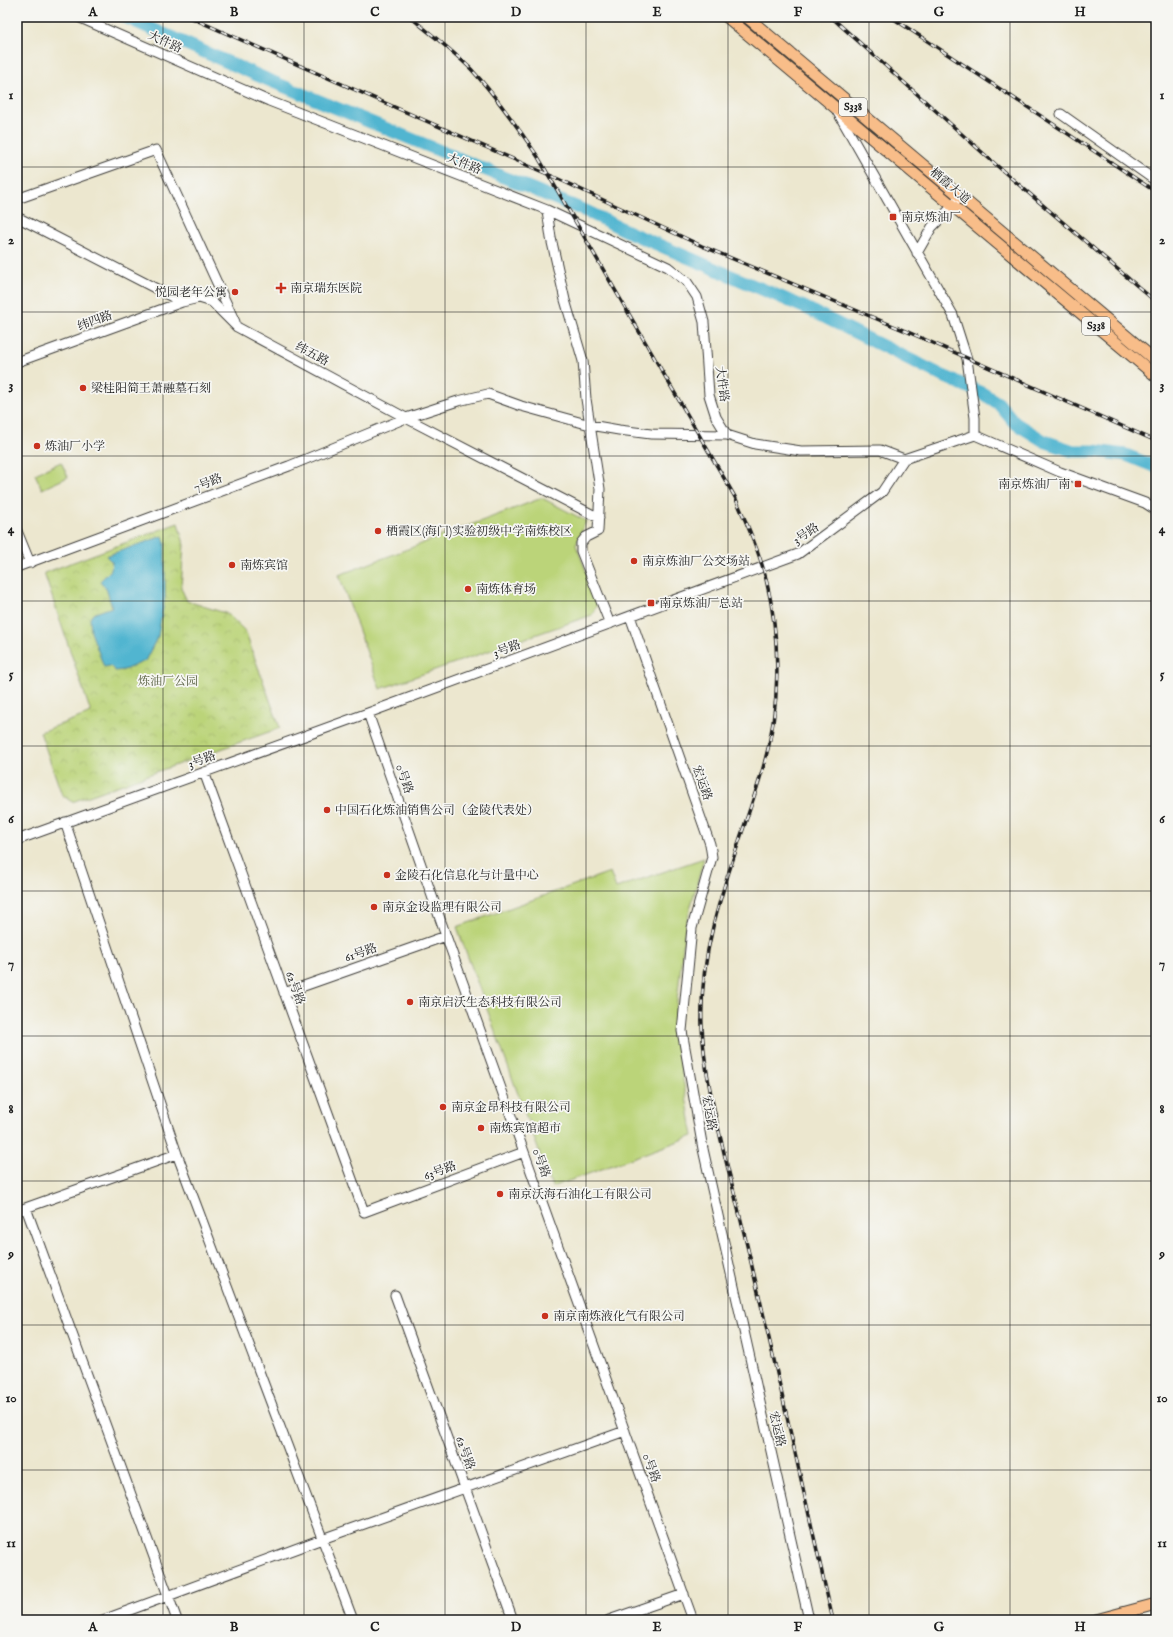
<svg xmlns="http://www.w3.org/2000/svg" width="1173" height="1637" viewBox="0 0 1173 1637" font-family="'IM FELL English','Noto Serif SC',serif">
	<defs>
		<pattern id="park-crowns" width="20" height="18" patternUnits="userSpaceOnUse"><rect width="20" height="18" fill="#bbd479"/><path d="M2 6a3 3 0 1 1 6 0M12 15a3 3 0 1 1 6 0" fill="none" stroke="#a0b568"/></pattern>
	</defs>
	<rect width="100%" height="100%" fill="#f6f6f2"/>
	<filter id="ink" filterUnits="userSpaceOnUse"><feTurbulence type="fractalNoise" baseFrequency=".025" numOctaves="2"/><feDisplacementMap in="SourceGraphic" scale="8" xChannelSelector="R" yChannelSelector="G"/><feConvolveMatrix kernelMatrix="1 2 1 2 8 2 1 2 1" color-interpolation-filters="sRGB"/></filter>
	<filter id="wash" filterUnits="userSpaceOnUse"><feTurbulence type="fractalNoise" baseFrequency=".012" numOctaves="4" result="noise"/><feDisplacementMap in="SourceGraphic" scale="16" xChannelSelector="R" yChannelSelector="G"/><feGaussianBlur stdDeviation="0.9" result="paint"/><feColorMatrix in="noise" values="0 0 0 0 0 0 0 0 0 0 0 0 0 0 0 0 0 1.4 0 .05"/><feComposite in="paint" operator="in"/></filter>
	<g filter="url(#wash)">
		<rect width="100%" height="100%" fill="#ece7cf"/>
		<path fill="#bbd479" stroke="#6c784a" d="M61 462 68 477 42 489 35 474Z
			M542 498 586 521 576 545 598 602 592 615 380 689 339 575Z
			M704 858 685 928 674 1028 693 1136 552 1187 457 927 610 872 616 888Z"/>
		<path fill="url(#park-crowns)" stroke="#6c784a" d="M178 523 184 544 181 588 187 601 228 614 245 631 280 728 72 802 62 795 40 732 91 713 44 573Z"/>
		<path fill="#51b5d0" stroke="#366876" d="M163 536 165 543V597L158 636 145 661 124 670 115 671 110 666 104 667 91 632 90 618 93 614 112 607 106 588 100 581 111 570 112 562 106 556Z"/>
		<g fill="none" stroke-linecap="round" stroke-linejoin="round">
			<path stroke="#51b5d0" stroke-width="13" d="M125 17 266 79 588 212 631 233 806 308 943 376 982 393 998 403 1015 423 1044 441 1073 451H1094L1126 455 1156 467"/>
		</g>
	</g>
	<g filter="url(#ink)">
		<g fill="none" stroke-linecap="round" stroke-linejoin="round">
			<g stroke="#3b3a37" stroke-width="11">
				<path id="minor" d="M78 17 269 101 547 210 668 267 687 282 697 297 704 322 709 395 716 417 727 435
					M1154 17 1156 19
					M837 111 953 315 967 359 975 418V435
					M1061 114 1156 181
					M17 199 156 150 235 322
					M547 210 551 238 565 300 583 361 586 399 600 489 598 531 586 537 581 543V551L610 624
					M17 217 182 302 199 298 212 302 237 327 406 418 599 518
					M917 253 932 227 953 206 960 195
					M17 362 182 302
					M975 435 1060 472 1145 503 1156 510
					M17 531 30 563
					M17 567 289 466 406 418 458 401 488 394 521 406 590 425 619 430 651 434 727 435 755 444 801 451 880 450 904 459
					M630 616 710 844 712 857 692 928 682 1031 703 1149 809 1620
					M368 713 446 936 693 1620
					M204 772 364 1212 524 1152
					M65 822 177 1154 353 1620
					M17 840 368 713 798 554 882 492 904 459 975 435
					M284 993 446 936
					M26 1208 177 1620
					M17 1211 177 1154
					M395 1295 513 1620
					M103 1620 322 1539 625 1431
					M609 1620 684 1594"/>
			</g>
			<g stroke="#3b3a37" stroke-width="13">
				<path id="major" d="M727 17 1156 376
					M747 17 1156 361
					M1096 1620 1156 1604"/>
			</g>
			<use href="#minor" stroke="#fff" stroke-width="9"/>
			<use href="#major" stroke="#f8bd89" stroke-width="11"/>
			<g stroke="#1c1c1c" stroke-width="3.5">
				<path id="rail" d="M189 17 554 177 702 246 908 332 1156 441
					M410 17C431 34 452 50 471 69 496 96 517 126 538 157L735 497C747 524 759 551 766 579 781 640 781 707 763 768 738 853 698 935 702 1026 704 1071 715 1114 725 1157 735 1196 745 1236 754 1275 782 1390 806 1505 833 1620
					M831 17 1003 171 1156 302
					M891 17 1156 192"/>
			</g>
			<use href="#rail" stroke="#f6f6f2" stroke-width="2" stroke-dasharray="6" stroke-linecap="butt"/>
		</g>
	</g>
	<path fill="none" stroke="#1c1c1c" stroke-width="1" stroke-opacity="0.55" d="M163 17V1620M304 17V1620M445 17V1620M586 17V1620M728 17V1620M869 17V1620M1010 17V1620M17 167H1156M17 312H1156M17 456H1156M17 601H1156M17 746H1156M17 891H1156M17 1036H1156M17 1181H1156M17 1325H1156M17 1470H1156"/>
	<g fill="#c8321e" stroke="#f6f6f2" stroke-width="1.5">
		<rect x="889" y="213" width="8" height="8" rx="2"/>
		<path d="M279 282h4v4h4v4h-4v4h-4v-4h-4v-4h4z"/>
		<circle cx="235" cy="292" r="4"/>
		<circle cx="83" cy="388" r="4"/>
		<circle cx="37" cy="446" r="4"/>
		<rect x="1074" y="480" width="8" height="8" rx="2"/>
		<circle cx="378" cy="531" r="4"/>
		<circle cx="634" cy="561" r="4"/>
		<circle cx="232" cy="565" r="4"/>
		<circle cx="468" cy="589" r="4"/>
		<rect x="647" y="599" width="8" height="8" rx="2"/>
		<circle cx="327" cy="810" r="4"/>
		<circle cx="387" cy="875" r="4"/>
		<circle cx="374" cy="907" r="4"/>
		<circle cx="410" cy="1002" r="4"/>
		<circle cx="443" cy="1107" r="4"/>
		<circle cx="481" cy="1128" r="4"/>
		<circle cx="500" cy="1194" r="4"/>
		<circle cx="545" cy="1316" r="4"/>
	</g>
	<g text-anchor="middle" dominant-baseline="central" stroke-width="3.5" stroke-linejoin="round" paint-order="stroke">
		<g fill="#f6f6f2" stroke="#5d5d5c" stroke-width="1">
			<rect x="839" y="98" width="28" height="18" rx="3"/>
			<rect x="1082" y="317" width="28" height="18" rx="3"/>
		</g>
		<g font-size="11" font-weight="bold" fill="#1c1c1c">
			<text x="853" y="107">S338</text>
			<text x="1096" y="326">S338</text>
		</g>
		<g font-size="12" fill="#1c1c1c" stroke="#f6f6f2">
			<text transform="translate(165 42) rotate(24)">大件路</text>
			<text transform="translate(464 164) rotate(22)">大件路</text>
			<text transform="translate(950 186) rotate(40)">栖霞大道</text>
			<text transform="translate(95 321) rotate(-20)">纬四路</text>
			<text transform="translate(312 354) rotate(28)">纬五路</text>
			<text transform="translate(722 384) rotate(82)">大件路</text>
			<text transform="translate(208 483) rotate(-21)">7号路</text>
			<text transform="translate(806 534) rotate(-34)">3号路</text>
			<text transform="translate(507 649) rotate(-20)">3号路</text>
			<text transform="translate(202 760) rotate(-20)">3号路</text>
			<text transform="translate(404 779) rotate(71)">0号路</text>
			<text transform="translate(702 783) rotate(71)">宏运路</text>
			<text transform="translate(361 953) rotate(-19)">61号路</text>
			<text transform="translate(295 988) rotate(70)">62号路</text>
			<text transform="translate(709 1113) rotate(80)">宏运路</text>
			<text transform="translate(541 1163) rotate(70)">0号路</text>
			<text transform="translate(440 1171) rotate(-20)">63号路</text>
			<text transform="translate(777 1429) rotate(77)">宏运路</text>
			<text transform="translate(465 1453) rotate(70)">62号路</text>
			<text transform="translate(651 1468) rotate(70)">0号路</text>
		</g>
		<g font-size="12" fill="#1c1c1c" stroke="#f6f6f2" text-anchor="start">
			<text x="901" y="217">南京炼油厂</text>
			<text x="290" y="288">南京瑞东医院</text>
			<text x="227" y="292" text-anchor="end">悦园老年公寓</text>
			<text x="91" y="388">梁桂阳简王萧融墓石刻</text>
			<text x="45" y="446">炼油厂小学</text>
			<text x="1070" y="484" text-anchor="end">南京炼油厂南</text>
			<text x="386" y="531">栖霞区(海门)实验初级中学南炼校区</text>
			<text x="642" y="561">南京炼油厂公交场站</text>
			<text x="240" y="565">南炼宾馆</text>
			<text x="476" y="589">南炼体育场</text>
			<text x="659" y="603">南京炼油厂总站</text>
			<text x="335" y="810">中国石化炼油销售公司（金陵代表处）</text>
			<text x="395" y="875">金陵石化信息化与计量中心</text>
			<text x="382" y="907">南京金设监理有限公司</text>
			<text x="418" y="1002">南京启沃生态科技有限公司</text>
			<text x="451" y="1107">南京金昂科技有限公司</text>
			<text x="489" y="1128">南炼宾馆超市</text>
			<text x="508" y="1194">南京沃海石油化工有限公司</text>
			<text x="553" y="1316">南京南炼液化气有限公司</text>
		</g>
		<g font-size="12" fill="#545c3d" stroke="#f6f6f2">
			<text x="168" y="681">炼油厂公园</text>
		</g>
	</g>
	<rect width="1173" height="1637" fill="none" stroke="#f6f6f2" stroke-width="44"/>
	<rect x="22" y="22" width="1129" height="1593" fill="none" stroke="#1c1c1c" stroke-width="1.5"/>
	<g font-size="13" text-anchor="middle" font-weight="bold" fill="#1c1c1c">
		<text x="93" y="16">A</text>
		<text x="234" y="16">B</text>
		<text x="375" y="16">C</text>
		<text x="516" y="16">D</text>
		<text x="657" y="16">E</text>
		<text x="798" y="16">F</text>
		<text x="939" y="16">G</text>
		<text x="1080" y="16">H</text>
		<text x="11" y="99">1</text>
		<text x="1162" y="99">1</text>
		<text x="11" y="244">2</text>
		<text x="1162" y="244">2</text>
		<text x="11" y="389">3</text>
		<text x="1162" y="389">3</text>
		<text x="11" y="533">4</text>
		<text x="1162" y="533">4</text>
		<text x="11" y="678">5</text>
		<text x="1162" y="678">5</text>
		<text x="11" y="823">6</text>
		<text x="1162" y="823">6</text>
		<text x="11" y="968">7</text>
		<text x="1162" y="968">7</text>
		<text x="11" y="1113">8</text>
		<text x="1162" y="1113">8</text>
		<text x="11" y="1258">9</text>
		<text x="1162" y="1258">9</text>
		<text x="11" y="1402">10</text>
		<text x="1162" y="1402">10</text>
		<text x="11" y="1547">11</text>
		<text x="1162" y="1547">11</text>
		<text x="93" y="1631">A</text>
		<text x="234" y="1631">B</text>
		<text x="375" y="1631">C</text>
		<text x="516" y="1631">D</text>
		<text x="657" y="1631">E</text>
		<text x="798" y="1631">F</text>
		<text x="939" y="1631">G</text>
		<text x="1080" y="1631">H</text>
	</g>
</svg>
